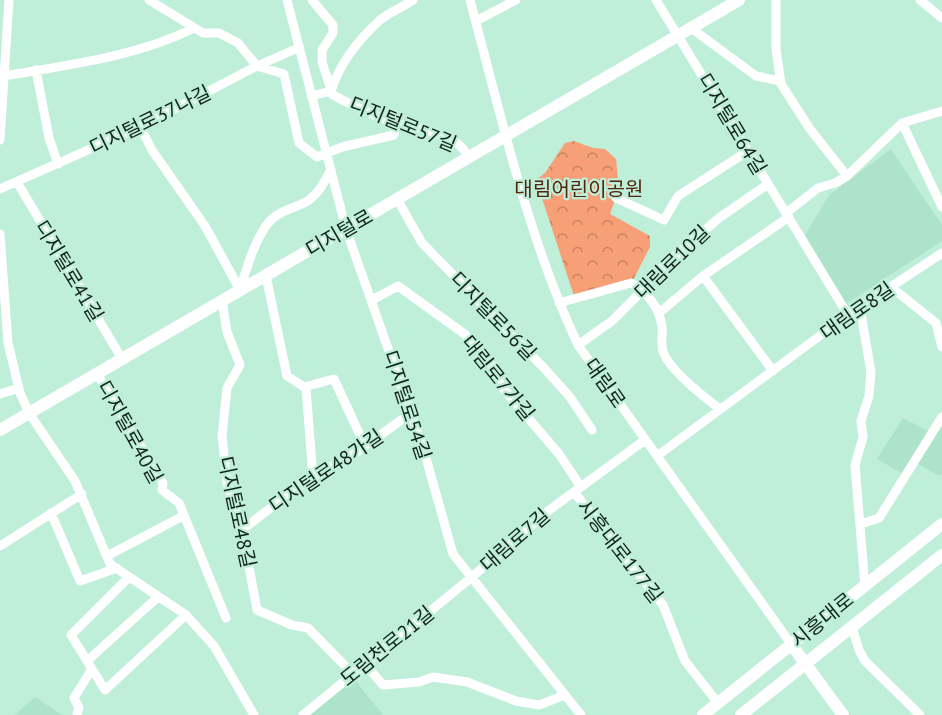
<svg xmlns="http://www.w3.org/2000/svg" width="942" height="715" viewBox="0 0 942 715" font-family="'PT Sans','Noto Sans KR',sans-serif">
	<defs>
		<pattern id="park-crowns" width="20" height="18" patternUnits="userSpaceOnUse" patternTransform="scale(1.5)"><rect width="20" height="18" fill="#f7a077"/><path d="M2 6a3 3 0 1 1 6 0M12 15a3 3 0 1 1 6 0" fill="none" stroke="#c78261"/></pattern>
	</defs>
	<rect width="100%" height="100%" fill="#bfeed9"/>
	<path fill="#ade3cb" d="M891 149 942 225V241L846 304 805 235 829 195Z
		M903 418 934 434 942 422V474L939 476 913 461 905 475 877 459Z
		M354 679 383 715H310Z
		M35 697 62 715H15Z"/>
	<path fill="url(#park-crowns)" d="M574 141 593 148 605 149 616 159 619 189 610 214 650 236V247L633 280 574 296 536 180 545 173 565 143Z"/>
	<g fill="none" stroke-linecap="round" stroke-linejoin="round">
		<path stroke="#fff" stroke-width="9" d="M149 0 203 33H219L238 43 257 66 284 74 299 143 317 157 342 147 394 135 396 122
			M287 0 346 229 424 451 453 554 581 715
			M312 0 333 25V33L322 50V62L333 95C348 103 363 111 379 117 402 127 461 131 468 158
			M470 0C501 115 527 236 578 345L791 644
			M656 0 848 315
			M776 0V49L781 84 810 129 847 176
			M920 0 942 18
			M476 21 516 0
			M691 28 756 76 780 81
			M36 70 49 138 58 164
			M4 76C68 65 136 57 194 28
			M311 96 331 91C340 63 359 39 380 20 390 12 403 7 413 0
			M902 123 942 207
			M140 127 152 150 205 226 240 290
			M0 140 9 0
			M17 182 122 359
			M0 189 140 127 257 66 298 48
			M616 198 664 220 678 196 748 151
			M397 199 422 243 543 367 570 397 592 430
			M786 213 818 188 835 183 847 176 902 123 942 111
			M0 234 8 343 20 393 29 413 75 481 110 564 186 615 214 646 254 715
			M266 276 287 376 306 388 313 478
			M703 276 773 371
			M891 287 936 323 942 347
			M240 290C246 270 257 232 272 219 282 209 297 208 309 200 319 193 325 181 331 170
			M372 300 398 286 466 335 492 365 501 386 559 454 581 487
			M222 301 227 332 240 365 227 388 222 436 227 483 242 530 257 610 292 625 308 628 353 674
			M559 303 631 283C647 292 660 308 662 327 663 335 660 346 664 354 672 372 704 397 720 409
			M860 308 871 372 869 396 861 421 863 437 855 465 865 586
			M659 313 703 276 789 217
			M578 345 612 321 642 291 655 273 719 218 768 184
			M97 374 163 483 162 490 179 503 226 618
			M304 387 334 379 365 446
			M0 394 19 388
			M657 456 848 315 942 253
			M574 492 663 605 685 661 718 703
			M51 513 80 581 117 568
			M861 524 879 518 942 417
			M242 530 304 482 354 454 411 413
			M0 546 82 494
			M107 556 183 516
			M129 577 71 635 105 690 186 615
			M852 627 859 650 865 661 920 715
			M87 661 158 597
			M365 664 383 685 419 682 433 677 467 682 516 701 539 705 565 695
			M77 715 79 708 74 698 92 669
			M303 715 472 577 548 511 645 440"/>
		<path stroke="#fff" stroke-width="12" d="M0 430 739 0
			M791 644 843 715
			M703 715 942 524
			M741 715 942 555"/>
	</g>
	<g text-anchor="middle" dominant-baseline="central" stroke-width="4.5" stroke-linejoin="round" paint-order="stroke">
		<g font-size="20" fill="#11231c" stroke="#bfeed9">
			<text transform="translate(150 120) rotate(-26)">디지털로37나길</text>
			<text transform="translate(403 124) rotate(22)">디지털로57길</text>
			<text transform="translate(732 124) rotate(59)">디지털로64길</text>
			<text transform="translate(339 233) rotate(-30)">디지털로</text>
			<text transform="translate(672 262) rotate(-44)">대림로10길</text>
			<text transform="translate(69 271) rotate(59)">디지털로41길</text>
			<text transform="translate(857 311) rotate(-35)">대림로8길</text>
			<text transform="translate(493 316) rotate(46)">디지털로56길</text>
			<text transform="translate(498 378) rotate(51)">대림로7가길</text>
			<text transform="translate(605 383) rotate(55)">대림로</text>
			<text transform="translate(407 405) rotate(72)">디지털로54길</text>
			<text transform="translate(130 432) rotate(61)">디지털로40길</text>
			<text transform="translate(326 471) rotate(-34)">디지털로48가길</text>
			<text transform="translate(237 512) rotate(78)">디지털로48길</text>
			<text transform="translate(515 540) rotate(-41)">대림로7길</text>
			<text transform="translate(620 551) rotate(52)">시흥대로177길</text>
			<text transform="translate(822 620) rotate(-39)">시흥대로</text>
			<text transform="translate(387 646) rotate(-39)">도림천로21길</text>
		</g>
		<g font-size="20" fill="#53250d" stroke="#bfeed9">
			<text x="579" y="189">대림어린이공원</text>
		</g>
	</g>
</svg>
